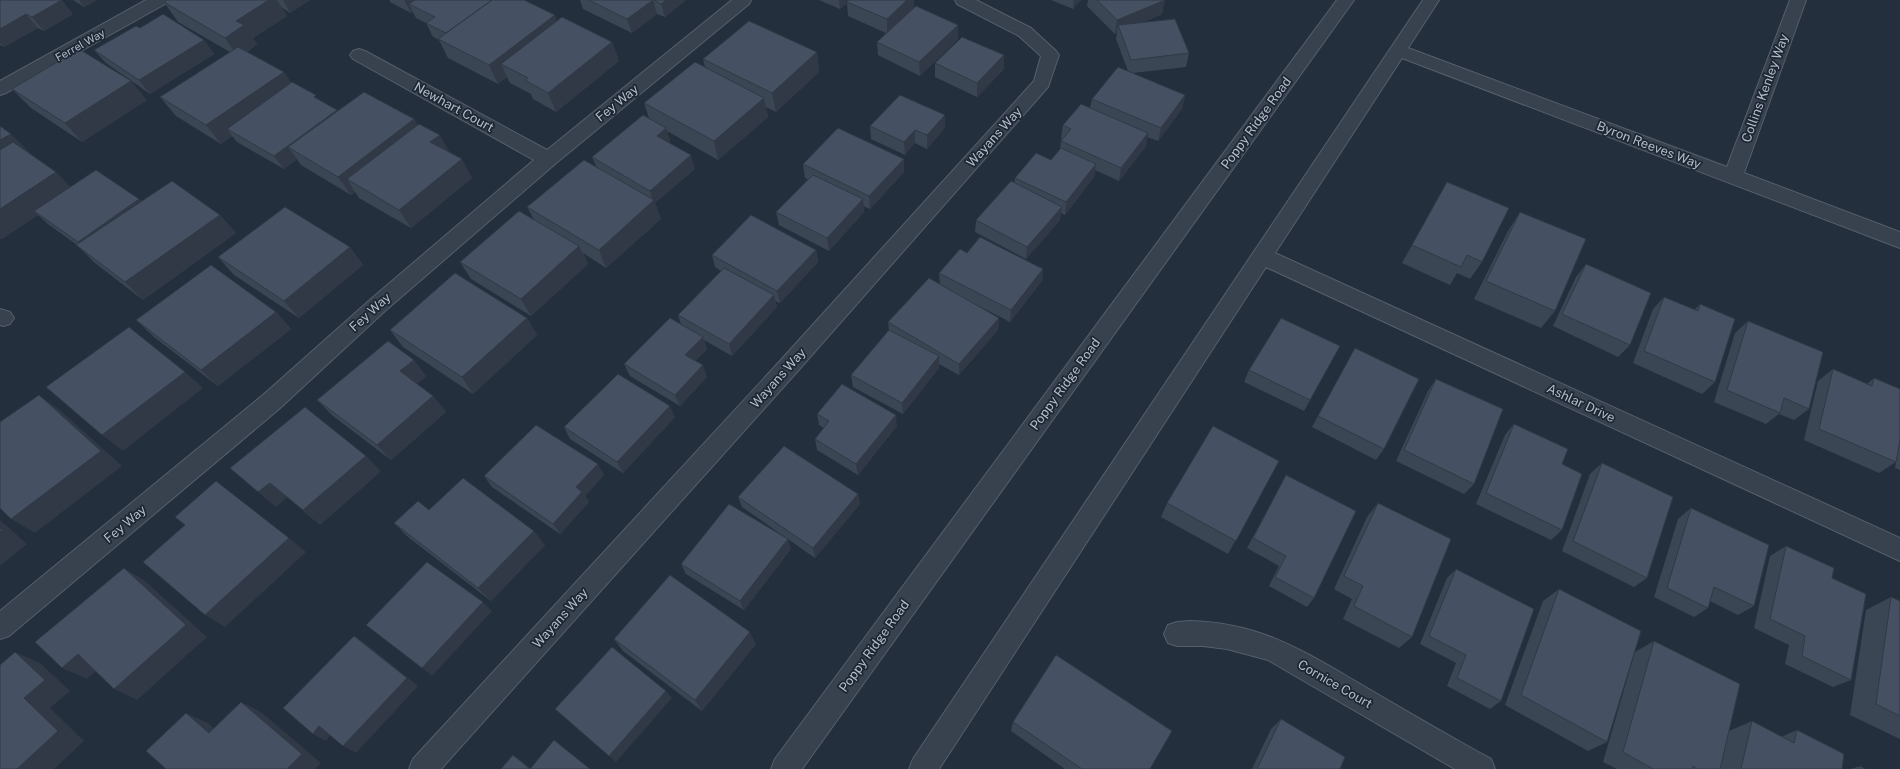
<svg xmlns="http://www.w3.org/2000/svg" width="1900" height="769" viewBox="0 0 1900 769" font-family="'Public Sans',sans-serif">
	<rect width="100%" height="100%" fill="#242f3e"/>
	<g fill="none" stroke-linecap="round" stroke-linejoin="round">
		<g stroke="#565f6c" stroke-width="2">
			<path id="street" d="M146 0H167L165 4 6 93 0 95V81Z
				M732 0H751L749 4 555 164 385 311 279 409 9 636 0 639V611L263 395 371 299 534 160 353 59 350 55 353 51 359 49 365 51 547 150Z
				M955 0H976L1031 28 1056 51 1059 55 1048 87 796 373 441 769H409L413 759 780 361 1034 81 1041 56 1019 36 957 4Z
				M1337 0H1354L802 769H771L775 759Z
				M1423 0H1439L1408 48 1727 167 1790 0H1806L1744 173 1900 232V248L1402 58 1275 253 1900 538V561L1266 267 939 769H909L913 759Z
				M0 309 10 312 14 318 10 324 3 326 0 325Z
				M1190 621C1264 623 1306 653 1367 688 1408 712 1449 736 1491 759L1495 769H1455L1268 660 1227 649 1203 646H1177L1168 643 1164 634 1168 625 1177 622Z"/>
		</g>
		<use href="#street" fill="#38414e" fill-rule="evenodd"/>
	</g>
	<path fill="#3b4654" d="M0 0 73 14 44 31 38 28 4 47 0 45Z
		M73 0H97L84 7Z
		M167 0H310L290 13 281 7 287 16 253 38 257 44 247 52 284 72 291 83 338 111 414 119 417 125 449 152 472 178 411 228 359 198 355 192 351 195 301 165 297 159 284 169 237 142 232 136 221 144 176 116 160 97 230 52 178 22 164 2Z
		M390 0H524L557 21 612 42 619 61 556 112 533 99 531 94 510 83 507 77 498 84 448 58 439 40 433 37 426 23 416 18 413 12 411 13 390 2Z
		M580 0H685V1L665 17 657 14 632 33 583 9Z
		M819 0H914V7L908 14 958 25V39L920 76 878 55 877 42 886 33 848 16 847 3 840 9Z
		M1051 0H1081L1073 9Z
		M1088 0H1164L1162 14 1141 23 1189 53 1186 67 1132 73 1185 95 1182 109 1158 141 1147 137 1146 146 1119 181 1095 170 1094 177 1065 215 1061 213 1060 220 1026 259 975 232 976 220 1014 183 1015 178 1051 160 1060 149 1061 141 1062 139 1061 138 1063 125 1090 108 1092 99 1128 71 1116 39 1117 33 1115 34 1087 6Z
		M140 28 204 40 214 54 150 94 106 63 94 50Z
		M817 52 819 72 776 112 766 107 768 117 718 160 667 131 670 141 669 143 695 169 655 203 661 219 606 268 583 253 588 264 531 316 471 279 460 262 534 220 527 207 597 168 592 157 649 118 644 103 705 67 703 59Z
		M935 63 1004 69 977 97 935 77Z
		M12 89 147 100 82 142 31 108Z
		M0 126 30 153H29L56 172 70 187 139 199 141 201 220 215 236 233 143 300 95 263 77 245 48 224 38 215 2 239 0 238Z
		M870 126 945 128 927 149 915 143 905 155 871 139Z
		M904 159V172L870 209 863 206 864 212 829 251 779 225 776 212 808 179 805 178 803 164Z
		M1447 182 1482 262 1470 279 1457 273 1450 285 1402 263Z
		M1520 212 1555 311 1541 328 1474 299 1508 231Z
		M350 247 363 265 299 318 234 275 218 257Z
		M816 250 818 262 780 303 775 301 777 307 732 356 704 340 707 349 695 361 707 377 680 406 630 376 624 364 681 324 678 315 721 271 715 267 712 255Z
		M967 253 1043 269 1042 281 1010 322 973 303 999 318 998 330 959 375 939 364V368L903 414 853 387 851 375 889 330 888 322 940 284 939 273Z
		M1586 264 1630 345 1618 357 1553 326 1576 277Z
		M1664 297 1694 310 1700 304 1715 382 1702 394 1633 363 1653 309Z
		M276 312 291 329 218 386 154 337 136 320Z
		M527 318 537 335 473 394 403 347 390 330Z
		M1748 321 1809 409 1794 420 1779 414 1766 424 1714 402 1735 333Z
		M1340 346 1304 411 1244 382 1249 370Z
		M1355 348 1384 449 1376 460 1312 427Z
		M1833 369 1867 384 1874 378 1900 389V470L1895 468 1898 450 1896 462 1879 473 1804 440 1818 381Z
		M426 376 417 384 433 396 446 412 391 460 333 416 317 400Z
		M1436 379 1474 484 1464 494 1396 461 1428 391Z
		M817 414 897 426 858 475 817 450 815 439 824 428 819 425Z
		M675 417 623 473 570 439 564 427Z
		M1514 424 1562 464V530L1551 540 1476 504 1505 435Z
		M1279 461 1228 554 1161 517 1167 503Z
		M1602 463 1647 578 1634 587 1562 551 1590 474Z
		M230 468 381 471 320 525 287 497 276 507Z
		M604 475 585 496 589 502 560 534 492 487 484 476Z
		M1286 475 1314 598 1307 607 1269 586 1279 566 1247 548Z
		M858 494 860 504 815 558 742 507 738 497Z
		M1378 503 1412 637 1399 648 1343 619 1352 599 1334 589 1367 517Z
		M1691 508 1754 606 1738 615 1710 601 1708 608 1694 617 1654 597 1678 519Z
		M429 510 545 545 491 601 408 537 394 523Z
		M1786 546 1832 578 1851 680 1833 687 1785 664 1789 645 1754 628 1770 556Z
		M791 549 744 610 686 574 681 564Z
		M1456 569 1501 701 1490 709 1447 686 1456 663 1420 644 1447 578Z
		M1559 589 1607 742 1588 751 1505 705 1543 601Z
		M1891 597 1900 601V739L1850 715 1866 610Z
		M614 639 756 644 702 711 623 651Z
		M1654 641 1729 731 1752 721 1781 737 1797 730 1842 769H1617L1603 762 1635 652Z
		M1281 719 1340 769H1252L1271 729Z
		M1013 722 1150 769H1065L1011 731Z
		M1860 766 1865 769H1851Z"/>
	<path fill="#303945" d="M62 0 73 14 44 31 32 17Z
		M79 0H97L84 7Z
		M269 0H277L287 16 253 38 257 44 238 57 225 38 236 21Z
		M283 0H310L290 13Z
		M404 0H431L409 4 413 12 411 13Z
		M653 0 657 14 632 33 627 19Z
		M666 0H685V1L665 17 661 4Z
		M839 0H850L840 9Z
		M907 0H914V7L887 33V19Z
		M1074 0H1081L1073 9Z
		M1165 0 1162 14 1121 31 1118 25 1117 33 1115 34 1117 20Z
		M26 14 38 28 4 47 0 43V29Z
		M555 15 562 34 501 64 507 77 498 84 489 65Z
		M958 25V39L920 76 919 62Z
		M204 40 214 54 150 94 139 80Z
		M612 42 619 61 556 112 548 93Z
		M817 52 819 72 776 112 772 93Z
		M1004 55V69L977 97V83Z
		M284 72 296 92 227 129 232 136 221 144 206 125Z
		M131 81 147 100 82 142 65 123Z
		M1185 95 1182 109 1158 141 1161 128Z
		M764 98 768 117 718 160 714 141Z
		M337 110 346 123 288 147 297 159 284 169 274 156Z
		M945 115V128L927 149V135Z
		M414 119 425 138 347 179 355 192 351 195 338 177Z
		M666 128 670 141 661 149 657 136Z
		M915 130V143L905 155 904 142Z
		M1148 133 1146 146 1119 181 1121 168Z
		M11 134 30 153 0 171V140Z
		M440 135 450 153 430 142Z
		M691 155 695 169 655 203 661 219 606 268 599 250 653 201 650 191Z
		M462 159 472 178 411 228 399 210Z
		M904 159V172L870 209 869 196Z
		M1096 164 1094 177 1065 215 1066 202Z
		M56 172 74 191 34 211 38 215 2 239 0 237V209Z
		M139 199 151 212 91 255 78 242Z
		M863 199 864 212 829 251 827 238Z
		M1062 207 1060 220 1026 259 1027 247Z
		M220 215 236 233 143 300 125 282Z
		M579 246 588 264 531 316 521 299Z
		M350 247 363 265 299 318 284 301Z
		M816 250 818 262 780 303 777 291Z
		M1043 269 1042 281 1010 322 1011 310Z
		M774 295 777 307 732 356 729 344Z
		M276 312 291 329 218 386 201 370Z
		M527 318 537 335 473 394 462 377Z
		M999 318 998 330 959 375V364Z
		M703 337 707 349 689 367 685 355Z
		M939 356V368L903 414 902 403Z
		M414 360 426 376 413 388 400 371Z
		M703 365 707 377 680 406 675 395Z
		M185 372 203 388 123 451 102 435Z
		M39 395 61 411 122 466 35 533 11 519Z
		M433 396 446 412 391 460 377 445Z
		M670 406 675 417 623 473 617 462Z
		M896 415 897 426 858 475 856 464Z
		M366 456 381 471 320 525 303 510Z
		M598 464 604 475 585 496 589 502 560 534 553 524 576 487Z
		M270 483 287 497 276 507 258 492Z
		M858 494 860 504 815 558 813 548Z
		M0 520 27 544 0 566Z
		M534 531 545 545 491 601 478 588Z
		M289 538 306 552 225 627 205 615Z
		M788 539 791 549 744 610 740 601Z
		M124 568 145 581 207 637 137 700 114 689Z
		M483 602 492 611 432 676 422 668Z
		M750 632 756 644 702 711 695 700Z
		M354 636 366 644 418 686 356 753 343 746Z
		M15 652 40 663 70 691 50 708 84 741 54 769H17L24 698Z
		M78 654 102 666 87 679 62 668Z
		M666 691 672 698 616 762 609 756Z
		M241 702 261 712 321 763 315 769H287Z
		M186 713 208 723 230 743 209 733Z
		M319 726 332 733 326 741 313 734Z
		M513 755 522 761 531 769H530Z"/>
	<path fill="#455162" stroke="#303945" d="M0 0H62L32 17 26 14 0 29Z
		M167 0H269L236 21 244 25 225 38 164 2Z
		M415 0H492L446 33 426 23 435 17 409 4Z
		M492 0H524L555 15 489 65 438 39Z
		M589 0H653L627 19Z
		M654 0H666L661 4Z
		M849 0H907L887 19 847 2Z
		M1097 0H1165L1117 20Z
		M916 6 958 25 919 62 877 42Z
		M163 14 204 40 139 80 94 50 136 26 140 28Z
		M562 17 612 42 548 93 525 80 528 78 501 64Z
		M1175 19 1189 53 1131 60 1118 25Z
		M749 21 817 52 772 93 703 59Z
		M962 37 1004 55 977 83 935 63Z
		M238 47 284 72 206 125 160 97Z
		M79 49 131 81 65 123 12 89Z
		M695 62 764 98 714 141 644 103Z
		M1118 67 1185 95 1161 128 1092 99Z
		M292 82 316 95 314 97 337 110 274 156 227 129Z
		M364 92 414 119 338 177 288 147Z
		M900 95 945 115 927 135 915 130 904 142 870 126Z
		M1081 104 1148 133 1121 168 1061 141 1071 129 1063 125Z
		M643 115 666 128 657 136 691 155 650 191 592 157Z
		M419 124 440 135 430 142 462 159 399 210 347 179Z
		M0 126 11 134 0 140Z
		M838 128 904 159 869 196 803 164Z
		M13 142 56 172 0 209V150Z
		M1061 148 1096 164 1066 202 1015 178 1036 153 1051 160Z
		M584 160 654 200 599 250 527 207Z
		M96 170 139 199 78 242 34 211Z
		M813 175 863 199 827 238 776 212Z
		M172 181 220 215 125 282 76 245Z
		M1011 181 1062 207 1027 247 976 220Z
		M1447 182 1509 208 1482 262 1467 255 1461 267 1412 245Z
		M285 207 350 247 284 301 218 257Z
		M519 211 579 246 521 299 460 262Z
		M1520 212 1586 239 1555 311 1486 281Z
		M751 215 816 250 777 291 712 255Z
		M980 237 1043 269 1011 310 939 273 960 249 967 253Z
		M1586 264 1651 293 1630 345 1562 314Z
		M211 265 276 312 201 370 136 320Z
		M724 268 774 295 729 344 678 315Z
		M455 273 527 318 462 377 390 330Z
		M929 278 999 318 959 364 888 322Z
		M1664 297 1698 311 1700 304 1735 319 1715 382 1644 351Z
		M670 318 703 337 685 355 703 365 675 395 624 364Z
		M1281 318 1340 346 1310 400 1249 370Z
		M1748 321 1823 352 1809 409 1784 398 1780 413 1727 390Z
		M129 327 185 372 102 435 46 387Z
		M889 330 939 356 902 403 851 375Z
		M388 341 414 360 400 371 433 396 377 445 317 400Z
		M1355 348 1419 379 1384 449 1318 416Z
		M1833 369 1872 386 1874 378 1900 389V440L1896 462 1819 429Z
		M618 374 670 406 617 462 564 427Z
		M1436 379 1503 409 1474 484 1404 450Z
		M842 384 896 415 856 464 815 439 829 421 817 414Z
		M39 395 101 451 11 519 0 508V422Z
		M305 407 366 456 303 510 270 483 258 492 230 468Z
		M1514 424 1568 449 1562 464 1582 474 1562 530 1486 493Z
		M536 425 598 464 576 487 582 492 553 524 484 476Z
		M1213 426 1279 461 1236 541 1167 503Z
		M784 446 858 494 813 548 738 497Z
		M1602 463 1673 497 1647 578 1573 541Z
		M1286 475 1356 511 1314 598 1275 577 1286 556 1253 538Z
		M463 478 534 531 478 588 394 523 418 501 429 510Z
		M216 481 289 538 205 615 143 562 185 525 175 517Z
		M1378 503 1451 539 1412 637 1354 606 1363 586 1344 576Z
		M729 504 788 539 740 601 681 564Z
		M1691 508 1769 545 1754 606 1714 587 1708 608 1667 588Z
		M0 528 3 530 0 532Z
		M1786 546 1834 568 1832 578 1866 594 1851 680 1802 656 1805 636 1770 619Z
		M427 562 483 602 422 668 366 625Z
		M124 568 186 625 114 689 78 654 62 668 35 642Z
		M1456 569 1534 609 1501 701 1457 678 1466 655 1429 636Z
		M670 575 750 632 695 700 614 639Z
		M1559 589 1641 631 1607 742 1521 695Z
		M1891 597 1900 601V716L1876 704Z
		M354 636 407 678 343 746 319 726 313 734 283 708Z
		M1654 641 1740 684 1720 769H1697L1693 766 1692 769H1653L1623 752Z
		M612 647 666 691 609 756 555 709Z
		M15 652 45 680 24 698 58 731 17 769H0V665Z
		M1056 655 1172 731 1150 769H1082L1013 722Z
		M241 702 302 754 287 769H166L146 751 186 713 209 733Z
		M1281 719 1345 757 1340 769H1257Z
		M1752 721 1794 743 1797 730 1844 754 1842 769H1741Z
		M554 740 590 769H501L513 755 530 769Z
		M1860 766 1865 769H1859Z"/>
	<g text-anchor="middle" dominant-baseline="central" stroke-width="3.5" stroke-linejoin="round" paint-order="stroke">
		<g font-size="11" fill="#b4bcc9" stroke="#1d2633">
			<text transform="translate(80 45) rotate(-29)">Ferrel Way</text>
		</g>
		<g font-size="13" fill="#b4bcc9" stroke="#1d2633">
			<text transform="translate(1765 88) rotate(-70)">Collins Kenley Way</text>
			<text transform="translate(617 103) rotate(-39)">Fey Way</text>
			<text transform="translate(454 107) rotate(29)">Newhart Court</text>
			<text transform="translate(1256 123) rotate(-54)">Poppy Ridge Road</text>
			<text transform="translate(994 137) rotate(-48)">Wayans Way</text>
			<text transform="translate(1649 145) rotate(21)">Byron Reeves Way</text>
			<text transform="translate(370 312) rotate(-42)">Fey Way</text>
			<text transform="translate(778 378) rotate(-48)">Wayans Way</text>
			<text transform="translate(1065 384) rotate(-54)">Poppy Ridge Road</text>
			<text transform="translate(1581 403) rotate(25)">Ashlar Drive</text>
			<text transform="translate(125 524) rotate(-40)">Fey Way</text>
			<text transform="translate(560 618) rotate(-48)">Wayans Way</text>
			<text transform="translate(874 646) rotate(-54)">Poppy Ridge Road</text>
			<text transform="translate(1335 684) rotate(30)">Cornice Court</text>
		</g>
	</g>
</svg>
